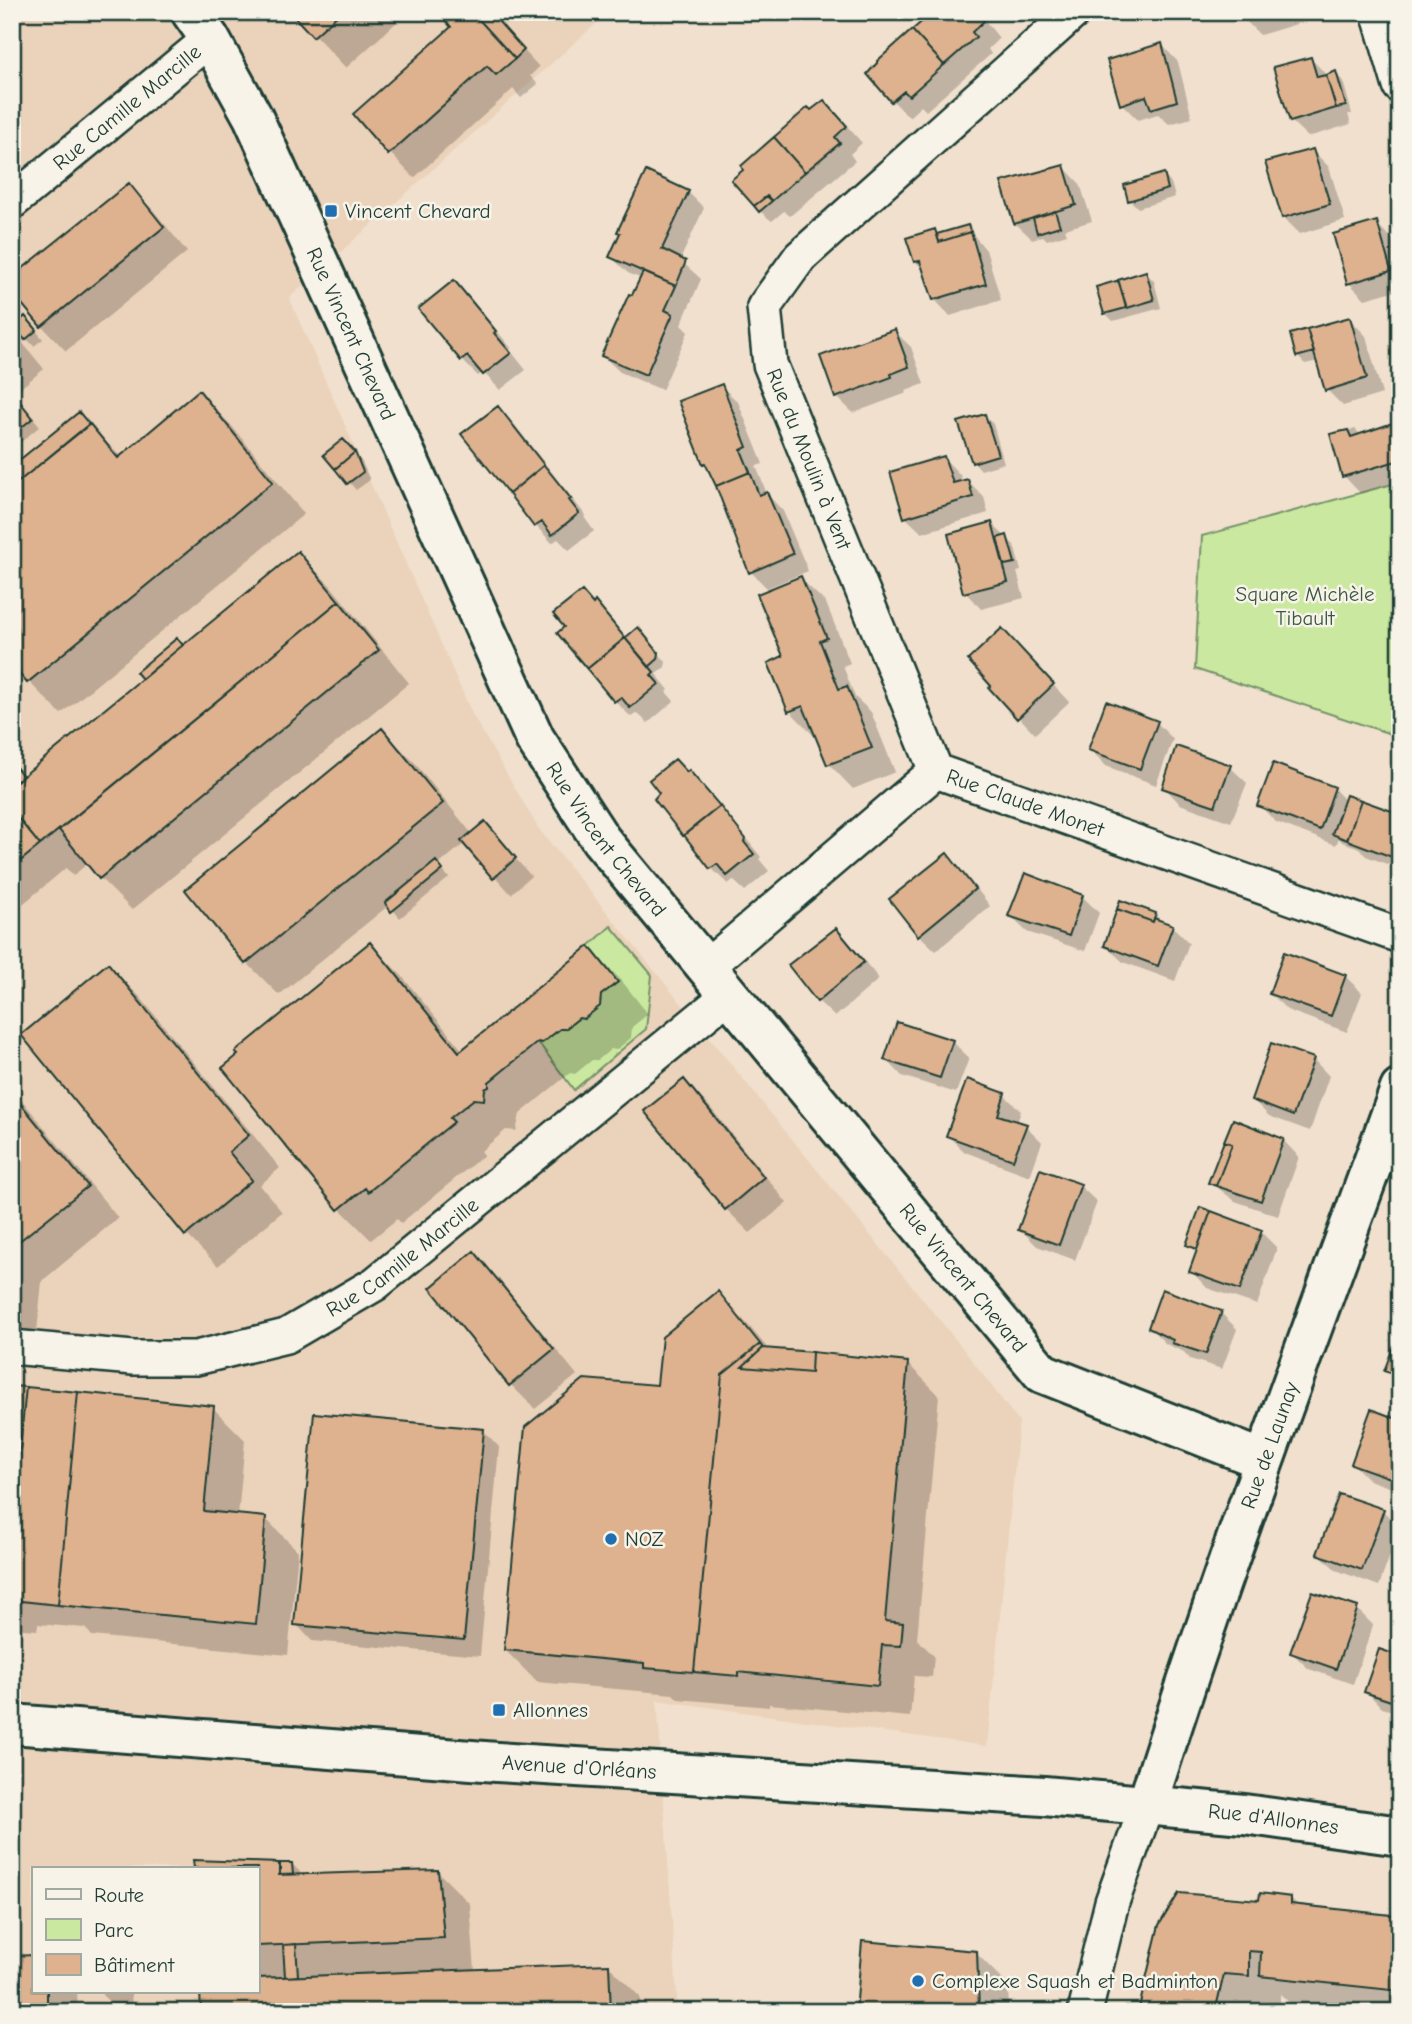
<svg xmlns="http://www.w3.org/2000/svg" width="1412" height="2024" viewBox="0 0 1412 2024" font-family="'Comic Neue',sans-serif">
	<rect width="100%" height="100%" fill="#f0e0cd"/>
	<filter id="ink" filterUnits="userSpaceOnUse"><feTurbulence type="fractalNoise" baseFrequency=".0143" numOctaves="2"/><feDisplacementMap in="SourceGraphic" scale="14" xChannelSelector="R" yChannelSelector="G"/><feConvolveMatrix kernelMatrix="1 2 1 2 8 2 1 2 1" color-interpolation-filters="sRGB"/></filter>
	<g filter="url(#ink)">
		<path fill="#ebd2ba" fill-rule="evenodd" d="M12 12H609L289 298 472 714 538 828 960 1345 1019 1422 987 1746 657 1700 678 2012H12ZM33 1868H257V1991H33Z"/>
		<path fill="#cbe8a0" stroke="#75926a" stroke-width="2" d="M1400 482V737L1195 669 1202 536Z
			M611 926 652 975 646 1029 574 1090 538 1042 542 1043 560 1029H565L579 1018 584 1019 601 995 617 982 589 946Z"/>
		<path fill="#0003" d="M293 12H408L346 68Z
			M489 12 539 67 530 76 538 84 521 98 513 89 414 178 390 153Z
			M936 12H978L999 38 988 49 991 54 926 111 921 106 909 117 892 100Z
			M1242 12H1322L1323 16 1260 35 1244 19Z
			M1162 45 1178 62 1192 118 1169 124 1158 114 1138 120 1122 104Z
			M1311 59 1328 76 1335 73 1343 81 1352 114H1348L1351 124 1308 137 1291 121Z
			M840 118 862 143 850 154 855 161 790 216 784 211 772 221 768 218 760 211Z
			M1313 151 1329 167 1345 220 1300 234 1283 217Z
			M1064 167 1080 184 1092 221 1065 229 1067 234 1047 240 1043 236 1032 239 1015 223Z
			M1163 175 1171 183 1175 197 1138 208 1130 200Z
			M129 185 153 210 187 252 66 351 42 326Z
			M688 192 704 208 680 260 701 279 681 325 688 332 662 390 620 372 603 356 642 279 628 273 611 257Z
			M1376 223 1393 240 1400 265V289L1365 299 1349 283Z
			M967 227 986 250 1001 300 950 316 934 299 924 270 915 261 934 231 939 235Z
			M1146 273 1154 281 1161 308 1113 321 1105 313 1119 286Z
			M454 282 470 298 511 348 510 350 526 370 500 390 483 372 478 376 462 360Z
			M1350 319 1366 336 1382 394 1343 406 1327 390 1318 361 1305 364 1298 357 1292 335Z
			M32 326 43 339 34 346 27 339Z
			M12 330 44 369 13 394 40 426 15 447 12 444Z
			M894 331 911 347 924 384 906 391 907 393 853 413 837 397Z
			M721 386 738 402 763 464 756 466 767 494 783 511 808 571 767 588 751 572 709 467 704 463Z
			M198 392 230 424 304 514 61 714 29 682 12 662V449L22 460 79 414 121 457Z
			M498 408 514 424 586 516 584 517 594 531 569 550 558 539 552 543 536 526 464 434Z
			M985 416 993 424 1004 463 981 470 974 462Z
			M1398 423 1400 424V481L1360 493 1344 476 1333 436 1355 429 1361 435Z
			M351 449 362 462 370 480 356 490 326 455Z
			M944 458 960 475 962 482 968 481 984 497 988 513 922 533 905 517Z
			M992 524 1014 545 1021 571 1017 572 1024 598 981 609 965 592Z
			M298 553 330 585 409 683 132 910 100 878 88 863 73 876 66 868 12 913V763L24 778 144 679 177 640 184 647Z
			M801 579 826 603 850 663 843 666 855 697 871 712 895 772 853 789 829 764 817 735 814 736 790 711 780 689Z
			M582 593 612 620 627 639 645 637 666 662 665 667 656 674 669 690 666 692 674 701 648 723 637 713 631 717 615 701 566 627Z
			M1018 647 1069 702 1035 734 1019 717Z
			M1157 723 1173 739 1156 785 1106 766 1090 749Z
			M382 730 414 762 472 834 485 824 531 876 511 894 465 843 438 865 449 878 400 918 389 905 279 995 247 963 187 890Z
			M1177 748 1230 767 1247 783 1231 822 1180 804 1164 787Z
			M689 772 705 788 761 857 759 859 769 871 745 891 733 880 728 884 711 868 688 774Z
			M1334 789 1346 801 1400 816V869L1366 856 1357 847 1342 842 1339 838 1336 845 1276 822 1259 805Z
			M946 855 963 871 990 906 936 951 919 935Z
			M1026 875 1083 897 1099 913 1085 951 1027 932 1010 916Z
			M1121 902 1155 915 1164 923 1172 926 1189 943 1175 981 1123 962 1106 946Z
			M836 930 852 946 879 979 835 1017 818 1001 791 966Z
			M370 944 402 976 463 1051 589 948 621 980 648 1014 632 1027 631 1038 616 1050 611 1049 598 1060H592L575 1074 570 1073 520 1114 516 1131 506 1130 481 1151 484 1155 401 1223 397 1219 371 1240 340 1209Z
			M1285 954 1346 977 1362 993 1347 1032 1287 1010 1271 994Z
			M108 965 140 997 280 1168 260 1185 282 1212 218 1266 187 1235Z
			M952 1041 969 1058 956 1093 902 1076 886 1059Z
			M1313 1059 1329 1076 1310 1131 1269 1116 1253 1100Z
			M684 1081 709 1106 787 1203 750 1233 726 1209Z
			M12 1088 118 1218 42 1281 35 1352 12 1350Z
			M1004 1095 1021 1111 1017 1123 1026 1126 1042 1142 1030 1176 965 1152 948 1136Z
			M1283 1140 1299 1157 1278 1216 1235 1201 1210 1182Z
			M1080 1186 1097 1202 1075 1260 1037 1246 1020 1229Z
			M1201 1209 1261 1232 1277 1248 1257 1305 1207 1288 1191 1271 1197 1253 1189 1244Z
			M474 1254 498 1278 577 1375 535 1409 511 1385 432 1288Z
			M718 1294 749 1326 769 1350 907 1363 939 1395 917 1639 934 1656 932 1677 914 1676 910 1717 769 1704V1707L678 1699 673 1694 537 1682 505 1650 659 1387Z
			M1221 1313 1237 1329 1222 1369 1190 1359 1184 1352 1166 1344 1150 1328Z
			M1400 1335V1384L1386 1371Z
			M12 1388 213 1408 245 1440 238 1516 266 1519 298 1551 288 1655 92 1636 85 1628 38 1624 37 1630 12 1628Z
			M1400 1422V1491L1369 1480 1353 1464Z
			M483 1430 499 1447 480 1656 312 1641 296 1624Z
			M1383 1511 1400 1527 1379 1586 1336 1570 1319 1554Z
			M1357 1609 1373 1625 1353 1684 1309 1669 1292 1653Z
			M1400 1658V1713L1382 1708 1366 1691Z
			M195 1861 278 1865 282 1868 292 1864 300 1872V1876L438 1872 470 1904 475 1971 608 1965 640 1997 641 2012H203L202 1991H257V1868H196Z
			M1291 1898 1298 1906 1400 1918V2012H1337L1294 2007 1280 1994V2007L1256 2005 1254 2012H1140L1260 1902Z
			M976 1953 1008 1985 1009 2012H858Z
			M33 1957V1991H77L78 2012H12V1958Z
			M102 1991H131L132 2011H119L102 1995Z"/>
		<path fill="#deb28f" stroke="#1f3d34" stroke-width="2" d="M290 12H341L313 37Z
			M438 12H472L515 59 496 75 487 66 388 155 353 114 451 27Z
			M472 12H490L524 50 515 59Z
			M933 12H977L984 21 972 32 976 37 944 65 912 30Z
			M1240 12H1267L1242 20Z
			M912 30 944 65 909 96 904 91 891 102 867 74 877 63V61Z
			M1162 43 1177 101 1151 109 1146 96 1120 105 1107 60Z
			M1311 57 1317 77 1326 75 1336 108 1290 122 1273 67Z
			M1336 71 1346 106 1336 108 1326 75Z
			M824 100 847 126 835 137 840 143 805 172 774 137 808 107 811 110Z
			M774 137 805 172 772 201 767 196 754 206 731 180 743 170 741 166Z
			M1313 149 1330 204 1282 218 1265 162Z
			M1064 165 1076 205 1014 224 1001 182Z
			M646 171 689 191 662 249 686 261 676 286 609 257 620 233 617 232Z
			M1164 173 1168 189 1128 201 1124 185Z
			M129 183 164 227 41 327 12 292V277Z
			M767 196 772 201 759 212 754 206Z
			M1055 211 1060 226 1037 233 1033 218Z
			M1377 221 1391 271 1347 284 1333 234Z
			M968 225 971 232 939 242 937 234Z
			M935 229 939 242 971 232 986 284 933 300 920 261 914 262 906 238Z
			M1146 271 1154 300 1127 308 1118 280Z
			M643 272 676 286 665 310 673 314 646 375 601 356 629 294 632 295Z
			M454 280 496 331 494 333 511 353 483 375 467 356 461 361 418 309Z
			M1116 281 1119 282 1126 308 1104 314 1096 287Z
			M25 316 37 330 25 340 14 326Z
			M1350 317 1367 378 1325 391 1307 329Z
			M895 329 909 367 891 374 892 377 835 398 820 356Z
			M1307 329 1314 352 1296 357 1290 334Z
			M12 333 21 344 12 351Z
			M722 384 747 447 741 450 750 472 716 486 705 463 703 464 678 401Z
			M199 390 273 482 27 683 12 665V487L90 424 118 458Z
			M12 392 33 418 12 435Z
			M498 406 544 465 509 494 461 434Z
			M79 412 89 424 12 487V466Z
			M985 414 998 455 972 463 958 422Z
			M1399 421 1400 460 1342 477 1330 434 1348 430 1351 437Z
			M343 439 355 452 335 469 323 455Z
			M355 452 363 472 347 484 335 469Z
			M944 456 953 483 968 479 973 497 904 518 890 472Z
			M544 465 571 499 569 500 579 513 552 535 542 522 534 527 509 494Z
			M750 472 759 495 767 492 793 554 749 573 716 486Z
			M992 522 1008 582 963 593 948 534Z
			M1007 535 1015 563 1004 565 997 538Z
			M298 551 339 601 40 845 12 811V785Z
			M801 576 827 638 820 641 839 689 847 686 872 748 827 765 803 706 788 712 779 689 768 663 783 656 757 594Z
			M582 591 593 604 595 601 625 638 587 669 557 633 564 627 553 614Z
			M339 601 379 650 99 879 59 830Z
			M638 627 659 653 658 659 649 667 625 638Z
			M1002 628 1054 684 1017 719 989 688 991 686 968 660Z
			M177 638 183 645 142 679 136 672Z
			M625 638 654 672 651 675 659 684 630 708 621 697 614 702 587 669Z
			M1106 701 1158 721 1140 769 1088 750Z
			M382 728 443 803 245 964 185 890Z
			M1176 746 1231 765 1215 806 1162 788Z
			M675 759 687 772 689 770 720 806 683 836 654 799 659 793 649 780Z
			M12 762 23 776 12 785Z
			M1273 763 1335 787 1320 830 1257 806Z
			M1346 795 1361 800 1347 840 1332 834Z
			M1361 800 1400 814V860L1347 840Z
			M720 806 746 839 744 842 754 854 727 876 717 864 710 869 684 835Z
			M12 811 40 845 12 868Z
			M485 821 516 858 493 879 461 841Z
			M947 853 975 889 918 936 889 899Z
			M436 861 443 870 391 912 385 903Z
			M1025 873 1083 895 1069 936 1008 916Z
			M1120 900 1156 913 1153 922 1117 909Z
			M1117 909 1153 922 1154 918 1173 925 1158 966 1104 946Z
			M836 928 864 962 817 1002 788 965Z
			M370 942 459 1052 589 946 618 982 601 995 600 1006 584 1019 579 1018 565 1029H560L542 1043 538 1042 489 1082V1087L485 1089 484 1100 474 1099 450 1118 454 1122 368 1192 365 1188 338 1210 222 1068 238 1055 235 1052Z
			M1284 952 1346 975 1331 1016 1269 994Z
			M108 963 249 1135 229 1152 252 1180 185 1236 21 1035Z
			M897 1022 953 1040 940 1078 884 1060Z
			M1271 1043 1314 1058 1293 1116 1251 1100Z
			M684 1079 764 1177 725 1210 644 1111Z
			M967 1079 1005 1093 998 1115 1027 1124 1013 1160 946 1136Z
			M12 1093 88 1186 12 1247Z
			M1233 1119 1284 1139 1261 1201 1216 1186 1232 1144 1224 1141Z
			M1224 1141 1232 1144 1216 1186 1208 1183Z
			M1040 1169 1081 1184 1059 1245 1018 1230Z
			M1200 1207 1211 1211 1197 1249 1186 1245Z
			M1211 1211 1262 1230 1240 1290 1189 1272Z
			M474 1251 554 1349 509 1386 430 1288Z
			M1162 1289 1222 1311 1206 1354 1172 1343 1173 1340 1148 1328Z
			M718 1291 760 1344 722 1375 694 1672 644 1668V1663L504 1650 525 1427 584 1379 657 1385 662 1337Z
			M1400 1329V1376L1384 1371Z
			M760 1344 763 1348 742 1367 811 1373 812 1352 908 1362 885 1621 903 1623 901 1646 882 1645 878 1686 738 1672V1676L694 1672 722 1375Z
			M763 1348 812 1352 811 1373 742 1367Z
			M12 1386 26 1387 12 1530Z
			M26 1387 78 1392 58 1605 12 1600V1530Z
			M78 1392 214 1406 204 1511 266 1517 256 1624 58 1605Z
			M1371 1409 1400 1420V1471L1396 1480 1351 1464Z
			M314 1413 484 1429 464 1640 294 1625Z
			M1339 1494 1384 1509 1362 1570 1317 1554Z
			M1312 1592 1358 1607 1336 1669 1290 1653Z
			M1379 1649 1400 1656V1704L1364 1692Z
			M193 1860 279 1863V1875L438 1870 444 1938 257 1946V1868H194Z
			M280 1863H292L293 1875H280Z
			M1179 1893 1259 1900 1260 1893 1291 1897V1904L1400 1916V1991L1260 1976 1261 1952 1249 1951V1976L1224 1974 1215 2012H1138L1159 1925Z
			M862 1941 977 1951 979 2012H856Z
			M296 1944 298 1976 285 1977 283 1945Z
			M33 1955V1991H47V2012H12V1956Z
			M609 1964 611 2012H201L200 1991H257V1978Z"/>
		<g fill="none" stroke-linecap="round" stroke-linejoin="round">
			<g stroke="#1f3d34" stroke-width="38">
				<g id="minor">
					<path d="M1378 12 1400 86"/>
					<path id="s1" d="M12 202 210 39"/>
					<path d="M936 771 770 364 764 307 800 257 1074 12"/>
					<path id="s2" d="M706 967 936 771 1400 936"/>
					<path id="s3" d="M12 1347 133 1358H196L286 1336 375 1284 729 995"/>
					<path d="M1085 2012 1112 1902 1147 1805"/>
				</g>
			</g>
			<g stroke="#1f3d34" stroke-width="44">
				<g id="tertiary">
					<path id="s4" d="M191 12 210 39 253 117 535 739 601 840 1042 1373 1263 1460"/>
					<path id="s5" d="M1147 1805C1223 1564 1313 1327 1400 1089"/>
				</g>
			</g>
			<g stroke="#1f3d34" stroke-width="44">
				<g id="secondary">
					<path id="s6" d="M12 1724 497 1762 1044 1796 1244 1814 1400 1836"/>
				</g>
			</g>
			<use href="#minor" stroke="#f7f3e8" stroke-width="33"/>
			<use href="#tertiary" stroke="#f7f3e8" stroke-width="38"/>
			<use href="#secondary" stroke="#f7f3e8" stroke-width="38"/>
		</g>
	</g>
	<g fill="#1f6fb2" stroke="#f7f3e8" stroke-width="2.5">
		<rect x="324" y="204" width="14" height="14" rx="3.5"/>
		<circle cx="611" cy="1539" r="7"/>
		<rect x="492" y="1703" width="14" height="14" rx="3.5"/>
		<circle cx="918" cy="1981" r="7"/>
	</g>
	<g text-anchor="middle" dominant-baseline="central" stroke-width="5" stroke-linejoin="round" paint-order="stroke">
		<g font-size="21" fill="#1f3d34" stroke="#f7f3e8">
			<text stroke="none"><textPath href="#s1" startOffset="149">Rue Camille Marcille</textPath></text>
			<text stroke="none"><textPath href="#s4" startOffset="360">Rue Vincent Chevard</textPath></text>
			<text transform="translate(809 459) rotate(68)">Rue du Moulin à Vent</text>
			<text stroke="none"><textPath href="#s2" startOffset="397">Rue Claude Monet</textPath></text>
			<text stroke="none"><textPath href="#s4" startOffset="928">Rue Vincent Chevard</textPath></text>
			<text stroke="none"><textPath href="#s3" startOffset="418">Rue Camille Marcille</textPath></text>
			<text stroke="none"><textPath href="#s4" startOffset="1494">Rue Vincent Chevard</textPath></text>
			<text stroke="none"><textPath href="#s5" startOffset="380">Rue de Launay</textPath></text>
			<text stroke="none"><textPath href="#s6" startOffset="569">Avenue d'Orléans</textPath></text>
			<text stroke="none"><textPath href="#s6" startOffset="1265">Rue d'Allonnes</textPath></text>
		</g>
		<g font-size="21" fill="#1f3d34" stroke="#f7f3e8" text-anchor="start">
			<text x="345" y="211">Vincent Chevard</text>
			<text x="625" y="1539">NOZ</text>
			<text x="513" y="1710">Allonnes</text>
			<text x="932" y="1981">Complexe Squash et Badminton</text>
		</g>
		<g font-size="21" fill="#395744" stroke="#f7f3e8">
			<text x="1305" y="594">Square Michèle<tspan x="1305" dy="24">Tibault</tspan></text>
		</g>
	</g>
	<rect width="1412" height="2024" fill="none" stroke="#f7f3e8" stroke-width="42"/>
	<rect x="21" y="21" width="1370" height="1982" fill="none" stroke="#1f3d34" stroke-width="2.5" filter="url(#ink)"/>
	<rect x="32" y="1867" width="228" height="126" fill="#f7f3e8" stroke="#a1aaa0" stroke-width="2"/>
	<rect x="46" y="1889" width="35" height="10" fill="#f7f3e8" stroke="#a1aaa0" stroke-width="2"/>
	<text x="94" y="1902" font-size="21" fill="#1f3d34">Route</text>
	<rect x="46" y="1919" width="35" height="21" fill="#cbe8a0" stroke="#a1aaa0" stroke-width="2"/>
	<text x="94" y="1937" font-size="21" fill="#1f3d34">Parc</text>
	<rect x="46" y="1954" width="35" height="21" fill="#deb28f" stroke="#a1aaa0" stroke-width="2"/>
	<text x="94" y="1972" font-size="21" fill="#1f3d34">Bâtiment</text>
</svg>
